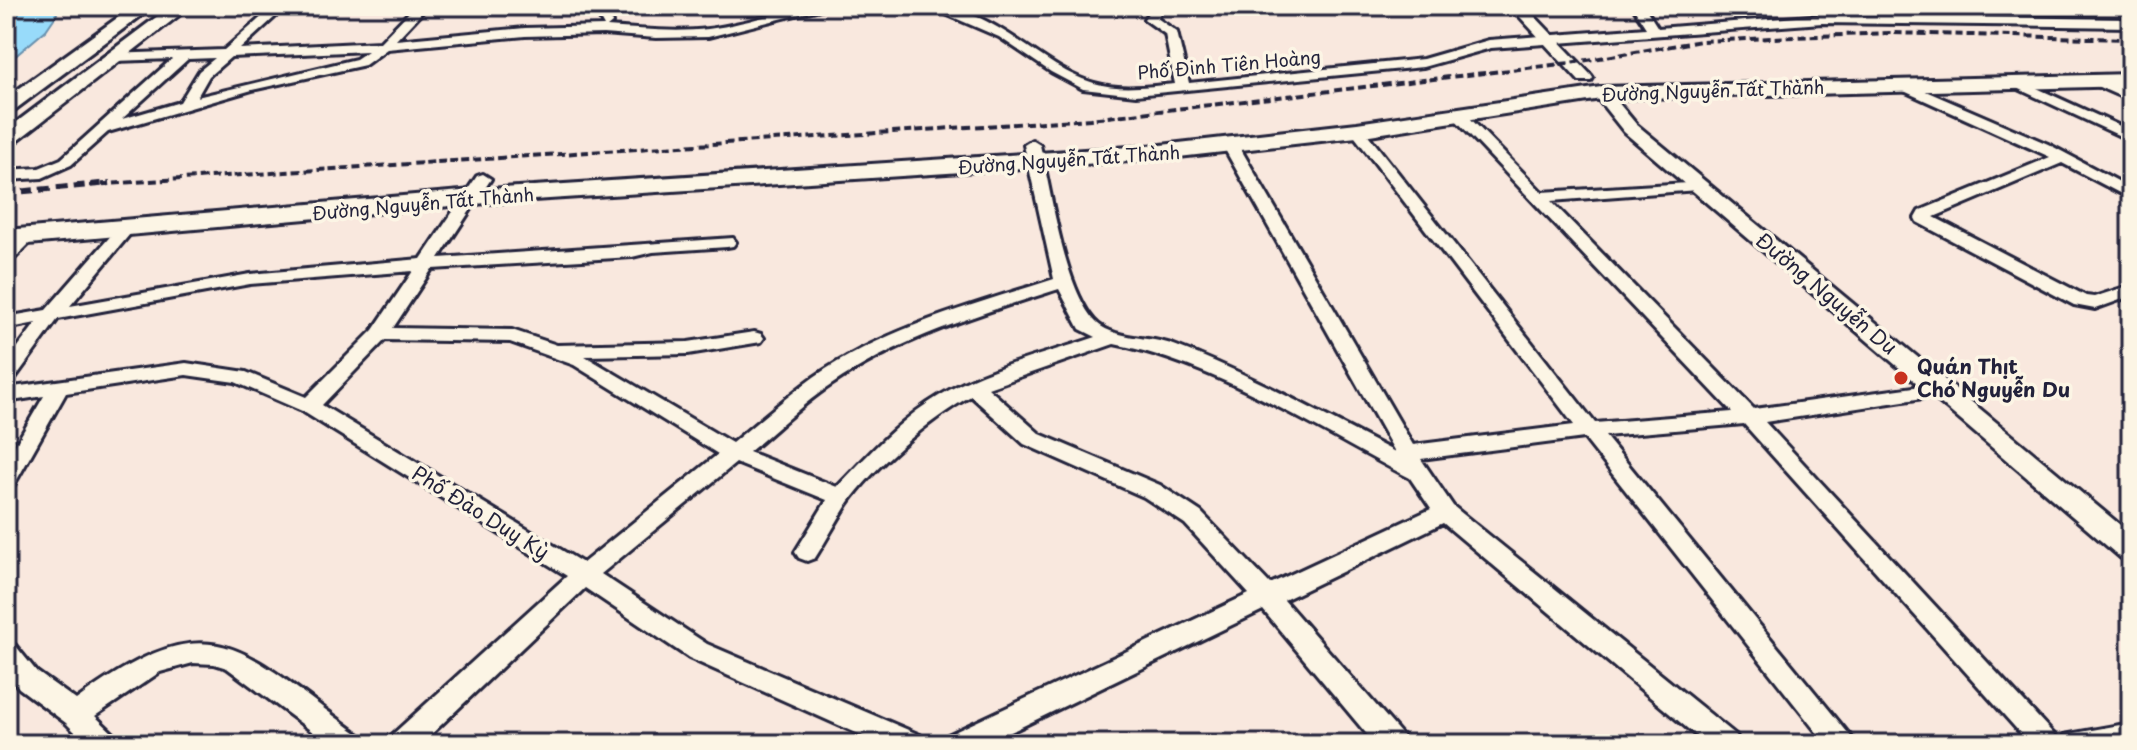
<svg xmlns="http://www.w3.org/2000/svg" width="2137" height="750" viewBox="0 0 2137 750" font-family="'Playpen Sans',sans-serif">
	<rect width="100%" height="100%" fill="#f9e8de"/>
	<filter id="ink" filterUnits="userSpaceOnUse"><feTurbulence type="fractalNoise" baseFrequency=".0125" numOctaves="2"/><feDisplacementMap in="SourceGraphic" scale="16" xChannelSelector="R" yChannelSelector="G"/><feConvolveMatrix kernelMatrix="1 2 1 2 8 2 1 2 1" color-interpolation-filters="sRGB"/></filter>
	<g filter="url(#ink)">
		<path fill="#98dbfa" stroke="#6991ae" stroke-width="2" d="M16 6H53L57 14 46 30 6 64V8Z"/>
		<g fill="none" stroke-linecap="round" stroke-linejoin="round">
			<g stroke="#22223b" stroke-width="6">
				<path id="minor" d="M274 6H287L240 49 380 42 415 6H428L396 40 525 28 604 26 599 17 582 6H597L609 12 612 23 607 27C640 29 675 33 708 29 750 24 789 6 832 6L708 37 656 38 603 34 525 36 387 49 365 65 252 90 108 132 71 165 42 178 6 180V170L39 168 61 159 172 59 115 61 110 60V54L224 50ZM368 51 356 59 197 97 209 76 231 57ZM215 58 199 71 180 102 122 119 188 59Z
					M927 6C996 6 1038 67 1094 83 1120 91 1150 86 1175 84L1165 34 1144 19 1153 6H1165L1157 18 1177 32 1189 83 1423 59 1489 40 1646 28 1632 6H1644L1658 28 1822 15 2131 19V27L1822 23 1491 48 1423 67 1136 95 1083 89 1051 72 999 37Z
					M2095 76 2131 92V101L2090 83V77Z
					M2015 78 2131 131V141L2010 85V79Z
					M1900 80 2048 144 2131 188V199L2062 163 1934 217 2086 296 2094 297 2131 285V296L2095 309 2074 305 1917 222 1915 218 1919 211 2050 157 1895 87 1893 84Z
					M1458 110 1463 111 1542 192 1704 182 1706 185 1698 190 1551 201 1754 409 1943 383 1950 384 1953 389 1943 395 1765 422 2061 742 2064 735 2131 723V744H2030L1744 424 1605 436 1857 744H1826L1584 438 1421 459 1453 506 1736 735 1740 744H1706L1443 523 1284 600 1402 735 1406 744H1375L1263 610 986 744H944L948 735 1249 594 1185 524 1144 497 1024 444 971 396C930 419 874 466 847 505 836 522 826 541 815 558L807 561 799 558 795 552 827 500 736 463 601 574 707 644 920 735 924 744H881L689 658 585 588 421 744H388L392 735 567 576 302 411 235 382 186 375 66 393 14 485 6 488V461L44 396 6 402V388L186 363 246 372 306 397 373 330 413 271 250 284 58 319 13 381 6 383V363L36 323 6 329V317L46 310 121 224 127 223 135 228 70 306 250 274 421 259 477 176 483 174 491 179 439 258 733 238 736 242 733 246 727 247 653 252 632 257 432 269 393 328 512 330 557 345 688 342 754 332 761 334 764 338 761 342 688 354 585 356 732 443C759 421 786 397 814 377 885 328 973 305 1054 279L1024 145 1032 140 1040 145C1051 191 1064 286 1094 320 1111 340 1151 336 1174 345 1251 374 1323 415 1395 452L1223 146 1231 141 1239 146 1413 445 1574 425 1352 133 1350 130 1357 126 1362 127 1595 423 1732 412 1453 117V111ZM1059 289 1080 329 1096 337C1044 355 987 367 939 396 900 419 869 454 837 487L749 452C776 430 802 404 831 385 900 338 980 314 1059 289ZM385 340 510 342 574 365 718 454 583 563 322 405ZM1114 344C1216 364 1318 430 1410 478L1431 509 1270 584 1201 512 1160 485 1040 434 988 388Z
					M27 232 36 237 12 261 6 262V247Z
					M6 641 15 645 37 672 76 700C215 599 238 647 360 735L364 744H329L227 668 214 664 193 663 160 672 95 716 115 735 119 744H87L66 723 19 688 6 671Z"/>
			</g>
			<g stroke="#22223b" stroke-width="6">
				<path id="tertiary" d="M1510 6H1525L1591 75 1593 78 1591 81H1579Z
					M1601 88 1607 89 1636 124 2131 534V561L2121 558 1624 132 1593 93Z"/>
			</g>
			<g stroke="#22223b" stroke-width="6">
				<path id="secondary" d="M134 6H154L13 111 6 113V98Z
					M171 6H191L13 144 6 146V130Z"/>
			</g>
			<g stroke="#22223b" stroke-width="6">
				<path id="primary" d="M2131 74V86L1601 99 1357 137 1161 159 473 204 6 246V230L473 190 1161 145 1357 123 1601 87Z"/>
			</g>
			<use href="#minor" fill="#fcf5e5" fill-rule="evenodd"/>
			<use href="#tertiary" fill="#fcf5e5" fill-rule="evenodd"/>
			<use href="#secondary" fill="#fcf5e5" fill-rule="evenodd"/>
			<use href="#primary" fill="#fcf5e5" fill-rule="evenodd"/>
			<path stroke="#22223b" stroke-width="4" stroke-dasharray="8 4" stroke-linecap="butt" d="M90 185 1090 119 1570 63 1701 41 1890 33 2131 39"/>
			<path stroke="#22223b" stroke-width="6" stroke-dasharray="11 6" stroke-linecap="butt" d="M6 193 110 183"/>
		</g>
	</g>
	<circle fill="#c8321e" stroke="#fcf5e5" stroke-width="3" cx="1901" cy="378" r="8"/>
	<g text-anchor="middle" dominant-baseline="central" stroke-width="7" stroke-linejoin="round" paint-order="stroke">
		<g font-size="18" fill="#22223b" stroke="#fcf5e5">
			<text transform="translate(1229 64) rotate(-5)">Phố Đinh Tiên Hoàng</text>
			<text transform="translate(1713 90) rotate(-2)">Đường Nguyễn Tất Thành</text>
			<text transform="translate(1069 159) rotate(-4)">Đường Nguyễn Tất Thành</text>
			<text transform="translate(423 203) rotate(-5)">Đường Nguyễn Tất Thành</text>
		</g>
		<g font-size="20" fill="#22223b" stroke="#fcf5e5">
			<text transform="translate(1827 293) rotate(40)">Đường Nguyễn Du</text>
			<text transform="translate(481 512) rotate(32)">Phố Đào Duy Kỳ</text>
		</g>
		<g font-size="20" font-weight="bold" fill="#22223b" stroke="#fcf5e5" text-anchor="start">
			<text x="1917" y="366">Quán Thịt<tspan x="1917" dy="23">Chó Nguyễn Du</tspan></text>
		</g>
	</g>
	<rect width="2137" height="750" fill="none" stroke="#fcf5e5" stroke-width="32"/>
	<rect x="16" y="16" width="2105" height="718" fill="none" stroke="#22223b" stroke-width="3" filter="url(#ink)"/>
</svg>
